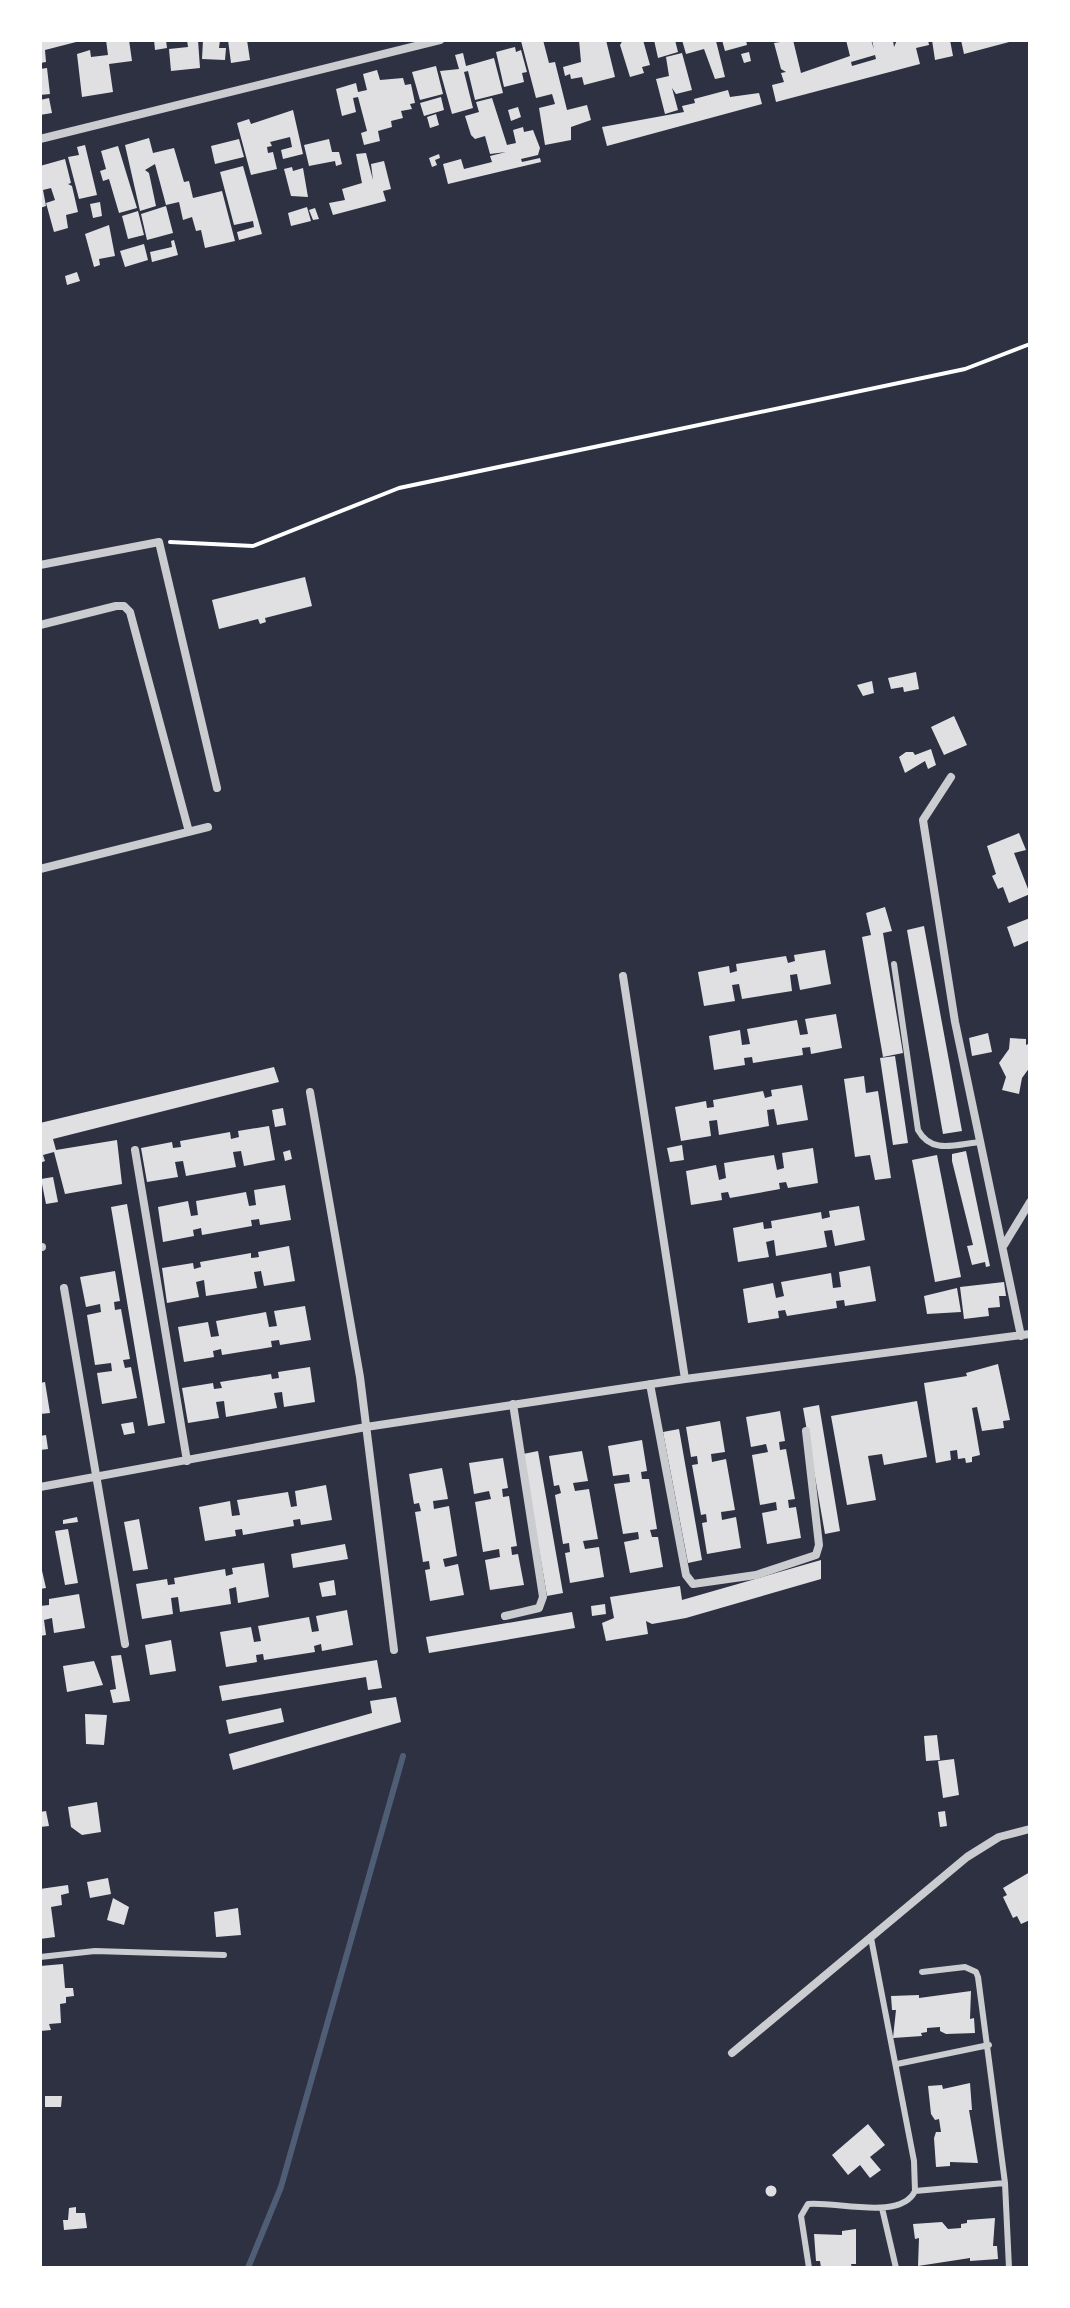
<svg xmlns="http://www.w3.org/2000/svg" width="1070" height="2308" viewBox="0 0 1070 2308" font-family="Mulish,sans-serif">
	<rect width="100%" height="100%" fill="#2d3142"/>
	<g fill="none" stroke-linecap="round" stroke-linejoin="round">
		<path stroke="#4f5d75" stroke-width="6" d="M248 2268 281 2187 403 1756"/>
	</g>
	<path fill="#e0e0e3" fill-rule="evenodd" d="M40 40H80V41L45 50 46 62 40 63Z
		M106 40H129L132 61 109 64 113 92 82 97 77 54 90 50 91 57 108 55Z
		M154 40H166L167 48 155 50Z
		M187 40H198L200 68 171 71 169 49 188 47Z
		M203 40H220L219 48H226L225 60 202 59Z
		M228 40H247L250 60 231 63Z
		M543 40 549 63 555 62 567 110 587 105 591 120 571 127V140L545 145 539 108 555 104 552 94 536 98 521 41Z
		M579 40H606L615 77 584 85 582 77 571 79 570 74 565 76 563 67 581 62Z
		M623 40H643L650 65 642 67 644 73 630 77 620 45Z
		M654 40H675L678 52 658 58Z
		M682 40 716 41 725 77 715 79 704 49 686 54Z
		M722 40H746L747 45 725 51Z
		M793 40 801 73 850 56 846 40H871L874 49 872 40H893L894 47 897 40H928L929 45 916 48 920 64 776 102 772 85 784 82 781 73 786 72 781 69 774 43ZM875 55 876 59 852 66 851 62Z
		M932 40H950L953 56 935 60Z
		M961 40H1013V41L964 54Z
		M515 47 516 52 521 50 527 72 522 73 524 82 504 87 496 52Z
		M749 52 751 61 744 63 741 54Z
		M463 53 466 66 494 58 503 93 475 100 468 71 464 72 473 108 452 114 440 71 459 69 455 55Z
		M682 53 692 90 676 94 672 88 678 110 665 114 656 79 669 76 666 57Z
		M436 66 443 94 420 100 412 72Z
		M47 68 50 94 40 95V69Z
		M377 70 380 80 403 78 405 85 411 84 415 103 410 104 412 109 401 111 403 118 391 121 392 127 378 131 380 141 364 145 361 133 367 131 358 97 353 98 356 112 342 116 336 89 356 83 358 92 367 90 363 74Z
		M728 90 730 97 759 93 762 104 607 146 602 127 684 112 682 106 695 103 694 99Z
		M441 97 444 110 424 116 420 103Z
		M49 98 52 113 40 115V100Z
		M492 98 507 145 516 143 513 130 523 127 524 132 533 130 540 148 538 155 521 159 522 162 540 158 541 162 448 184 443 164 461 159 464 169 492 162 490 156 506 152 490 154 485 136 475 139 471 135 465 116 479 112 476 102Z
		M518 107 521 117 511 121 508 110Z
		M293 110 303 154 283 159 281 150 292 147 290 137 270 142 272 146 267 147 268 153 273 152 277 169 251 175 237 123 249 119 251 124Z
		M436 114 439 125 430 128 427 117Z
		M149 138 153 153 174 148 184 182 189 181 193 198 222 191 235 241 205 248 201 230 196 231 192 217 183 220 179 202 166 205 155 164 145 170 149 173 156 206 140 211 125 145Z
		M239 139 244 157 215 164 211 146Z
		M329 139 332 152H339L342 164 336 166 335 161 309 166 304 145Z
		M85 145 97 195 79 199 68 157 79 155 77 147Z
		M118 146 137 208 119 213 109 179 103 181 100 171 106 169 101 151Z
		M366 153 373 180 371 164 384 161 391 189 383 191 386 201 333 215 329 203 345 200 342 189 362 183 356 154Z
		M439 154 440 158 435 160 437 165 432 167 429 158Z
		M65 159 71 183 68 184 72 186 78 212 66 215 68 228 54 232 46 203 55 200 51 188 43 190 46 206 40 208V166Z
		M243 166 262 234 239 240 237 232 254 227 253 221 234 225 220 172Z
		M292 167 293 171 303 168 308 197 291 196 284 169Z
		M100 202 102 216 93 218 90 204Z
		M166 206 173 233 147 240 141 214Z
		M307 207 311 221 291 226 288 213Z
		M315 208 319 219 313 220 309 210Z
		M138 211 144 235 128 239 122 216Z
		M109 225 115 256 99 259 100 265 94 267 85 234Z
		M174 240 178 255 152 262 150 252 172 247 171 241Z
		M144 244 148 260 125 267 120 251Z
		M77 272 80 281 67 285 65 276Z
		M305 577 312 606 265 618 266 622 260 624 258 619 219 629 212 600Z
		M916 672 919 689 904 692 903 687 891 689 888 678Z
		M872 681 874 693 863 696 857 685Z
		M954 716 967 745 944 755 931 727Z
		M931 749 936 765 928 769 925 761 905 773 899 757 906 752H913L915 755Z
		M1019 833 1026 850 1014 853 1030 894 1009 903 1003 887 998 889 992 876 996 874 987 846Z
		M885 907 892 931 883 933 903 1053 883 1057 862 937 871 935 866 913Z
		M1030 918V940L1014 947 1007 927Z
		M924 926 962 1131 943 1134 907 930Z
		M825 950 831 984 800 990 797 974 790 975 792 991 742 999 739 984 732 985 735 1001 704 1006 698 972 729 966 730 973 737 971 736 964 786 956 788 963 795 961 794 955Z
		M836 1014 842 1048 811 1054 810 1047 802 1048 803 1055 753 1063 752 1057 744 1058 745 1065 714 1070 709 1036 740 1030 742 1045 750 1044 747 1029 797 1020 800 1035 808 1034 805 1019Z
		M988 1033 992 1052 972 1056 969 1038Z
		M1010 1038 1026 1039V1045L1030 1043V1067L1022 1078 1019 1094 1002 1090 1006 1077 999 1063 1009 1049Z
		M895 1056 908 1143 893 1145 880 1058Z
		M274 1067 279 1082 53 1139 56 1150 117 1140 122 1184 65 1194 54 1152 43 1155 45 1161 40 1163V1123Z
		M864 1076 866 1093 878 1091 891 1178 875 1180 870 1155 855 1157 844 1079Z
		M802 1085 808 1120 777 1125 774 1109 767 1110 769 1126 719 1135 717 1120 709 1121 711 1136 681 1141 675 1107 706 1101 707 1108 714 1107 713 1100 763 1091 765 1098 772 1096 771 1090Z
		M283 1108 286 1125 275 1127 272 1110Z
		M269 1126 275 1160 244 1166 241 1151 233 1152 236 1167 186 1176 183 1161 175 1162 178 1177 147 1182 141 1148 172 1142 173 1148 181 1147 180 1141 230 1132 231 1139 239 1137 238 1131Z
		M682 1145 684 1160 670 1162 667 1148Z
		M813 1148 818 1183 788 1188 786 1182 779 1183 780 1189 730 1198 728 1192 721 1193 722 1200 691 1205 686 1171 716 1165 719 1180 726 1178 724 1163 774 1155 777 1170 784 1168 782 1153Z
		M290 1150 292 1159 285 1161 283 1152Z
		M966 1151 990 1266 986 1267 985 1262 972 1265 967 1246 973 1245 952 1161V1154Z
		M937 1155 961 1277 935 1282 912 1160Z
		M53 1177 58 1202 46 1204 41 1179Z
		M285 1185 291 1220 260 1225 259 1219 251 1220 252 1226 202 1235 201 1228 193 1230 194 1236 163 1242 158 1207 188 1201 191 1216 198 1215 196 1201 246 1192 249 1206 256 1205 254 1190Z
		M127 1204 165 1423 148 1426 111 1207Z
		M859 1206 865 1240 835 1246 832 1230 824 1231 827 1247 776 1256 774 1240 766 1242 769 1257 738 1262 733 1228 763 1222 764 1229 772 1228 771 1221 821 1212 822 1219 830 1217 829 1211Z
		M289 1246 295 1281 264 1286 261 1271 254 1272 257 1288 206 1296 204 1280 196 1282 199 1297 167 1303 162 1268 193 1263 194 1269 201 1267 200 1262 251 1253V1258L259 1257 258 1252Z
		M870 1266 876 1301 845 1306 844 1300 836 1301 837 1308 787 1316 785 1310 778 1311 779 1318 748 1323 743 1289 773 1283 776 1298 784 1296 781 1282 831 1273 833 1288 841 1287 839 1272Z
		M115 1271 120 1301 114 1302 115 1310 121 1309 130 1359 123 1360 125 1368 131 1367 137 1398 102 1404 97 1373 112 1371 111 1363 95 1365 87 1315 101 1312 100 1304 86 1307 80 1277Z
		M1004 1282 1006 1296H999L1000 1307 988 1308 989 1316 964 1319 960 1287Z
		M957 1288 961 1312 927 1314 924 1296Z
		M305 1306 311 1340 280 1345 279 1340 271 1341 272 1347 222 1355 221 1349 213 1351 214 1357 184 1362 178 1327 208 1322 211 1337 219 1336 216 1321 266 1312 269 1327 277 1326 274 1311Z
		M998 1364 1010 1420 1003 1421 1004 1428 982 1431 977 1407 972 1408 980 1455 972 1457V1462L966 1463 965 1458 958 1459 957 1450 950 1451 951 1460 936 1463 924 1383 967 1376 966 1373Z
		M310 1367 315 1402 284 1407 282 1392 274 1393 277 1408 226 1417 224 1401 216 1402 219 1418 188 1423 182 1388 213 1383 214 1389 222 1388 220 1382 271 1374 272 1379 279 1378 278 1372Z
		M45 1382 50 1413 40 1414V1383Z
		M917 1401 927 1457 884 1465 882 1454 868 1456 876 1500 847 1505 831 1416Z
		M819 1405 840 1531 825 1534 803 1408Z
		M780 1411 785 1441 779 1442 780 1450 786 1449 795 1499 788 1500 789 1508 796 1507 801 1538 767 1544 762 1513 777 1510 776 1502 760 1505 752 1455 768 1452 766 1444 751 1447 746 1417Z
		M720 1421 725 1452 711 1454 712 1462 726 1459 735 1510 721 1512 722 1520 736 1517 741 1548 707 1554 702 1523 707 1522 706 1514 701 1515 692 1465 698 1464 697 1456 691 1457 686 1427Z
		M133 1422 135 1433 124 1435 121 1424Z
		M679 1429 702 1560 688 1563 663 1432Z
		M46 1435 48 1449 40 1450V1436Z
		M642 1440 647 1471 641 1472 642 1479H649L657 1529 650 1530 652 1537H658L663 1567 630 1573 624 1542 639 1539 638 1532 623 1534 614 1484 630 1482 629 1474 613 1476 608 1446Z
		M538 1451 563 1593 547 1596 523 1454Z
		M582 1451 588 1481 573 1483 575 1491 589 1489 598 1539 583 1541 585 1549 599 1547 604 1577 570 1583 565 1553 570 1552 569 1543 563 1544 555 1495 561 1493 559 1485 554 1486 549 1456Z
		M503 1458 508 1488 502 1489 503 1497 509 1496 517 1546 511 1547 512 1555 518 1554 524 1585 490 1590 485 1560 500 1557 499 1549 483 1552 475 1502 491 1499 489 1491 474 1494 469 1463Z
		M442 1468 448 1499 433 1501 434 1509 449 1506 457 1556 443 1559 445 1567 458 1564 464 1595 430 1601 425 1570 430 1569 429 1561 423 1562 415 1512 421 1511 419 1503 414 1504 409 1474Z
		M326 1485 332 1520 301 1525 300 1519 293 1520 294 1526 243 1535 242 1529 235 1530 236 1536 205 1541 199 1507 230 1501 232 1516 240 1515 237 1500 288 1492 291 1507 297 1506 295 1491Z
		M77 1517 78 1522 63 1524V1520Z
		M139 1519 148 1569 133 1571 124 1522Z
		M68 1529 78 1583 65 1585 55 1531Z
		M345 1544 348 1559 293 1568 291 1554Z
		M821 1560V1579L686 1618 652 1624 646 1621 648 1634 606 1641 602 1623 614 1618 610 1597 680 1586 682 1600Z
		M40 1562 46 1588 40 1589Z
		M264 1563 269 1597 238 1603 236 1587 229 1589 231 1604 180 1612 178 1597 171 1598 173 1614 142 1619 136 1584 167 1579 168 1585 175 1584 174 1578 225 1569 226 1576 233 1574 232 1568Z
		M334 1580 336 1595 322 1597 319 1583Z
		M79 1594 85 1628 54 1633 52 1618 44 1620 46 1635 40 1636V1606L49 1605V1599Z
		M605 1604 606 1614 592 1616 591 1606Z
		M347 1610 353 1645 322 1651 321 1644 314 1646 315 1652 264 1660 263 1654 256 1655 257 1662 226 1667 220 1632 251 1627 254 1642 261 1641 258 1626 309 1617 312 1632 319 1631 316 1616Z
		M572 1612 575 1628 429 1653 426 1637Z
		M171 1640 176 1671 150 1675 145 1645Z
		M121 1655 130 1701 113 1703 110 1690 116 1689 111 1656Z
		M377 1660 382 1688 368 1690 366 1677 222 1701 219 1686Z
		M94 1661 103 1685 67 1692 63 1666Z
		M396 1697 401 1722 233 1770 229 1754 372 1713 370 1701Z
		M281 1708 284 1722 229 1734 226 1720Z
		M85 1714 107 1715 104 1745 86 1744Z
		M937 1735 940 1760 926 1761 924 1736Z
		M954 1759 959 1795 943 1798 938 1761Z
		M97 1802 101 1832 82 1835 71 1827 68 1807Z
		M46 1811 49 1826 40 1827V1812Z
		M945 1811 947 1826 940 1827 938 1812Z
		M1030 1872V1920L1021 1924 1017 1916 1013 1918 1003 1897 1007 1895 1003 1888Z
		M108 1878 111 1894 90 1898 87 1882Z
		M68 1885 69 1893 61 1895 62 1905 51 1907 55 1937 40 1939V1889Z
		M113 1898 129 1907 124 1925 107 1920Z
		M238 1908 241 1935 216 1937 214 1912Z
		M63 1964 65 1988H73L74 1996 66 1997V2003L60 2004 61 2023 49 2024 51 2030 40 2031V1966Z
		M971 1991 970 2019 974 2018 975 2033 946 2034 940 2031V2027L927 2028V2032L921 2033 922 2036 893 2038 896 2010H892L891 1996 919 1995V1998Z
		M970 2083 972 2110H969L978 2163 950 2162V2166L936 2167 934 2138 936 2132H941L939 2119 935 2120 931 2114 928 2086 942 2085 943 2089Z
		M45 2096H62L61 2107H45Z
		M868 2124 885 2145 870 2157 881 2170 870 2178 860 2165 848 2175 832 2155Z
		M765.5 2191a5.5 5.5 0 1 1 11 0a5.5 5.5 0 1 1-11 0Z
		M76 2207V2213H85L87 2228 64 2230 63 2220H68L69 2208Z
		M995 2218 993 2246H997L998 2259 970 2261V2258L918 2266 919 2238 915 2239 913 2224 942 2222 948 2229 961 2228V2224L967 2223V2220Z
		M856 2229V2264H851L852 2268H821L820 2261H816L814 2234 842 2235V2231Z"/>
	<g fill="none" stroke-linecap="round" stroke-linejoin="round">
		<path stroke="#fff" stroke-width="4" d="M170 542 253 546 399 488 965 369 1030 344"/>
		<path stroke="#caccd0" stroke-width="6" d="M894 964 918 1130C932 1155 956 1144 981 1142
			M40 1957 95 1951 224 1955
			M922 1972 965 1967 976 1972 978 1977 1005 2183 1009 2268
			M897 2064 989 2045
			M915 2191 1005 2183
			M882 2208 896 2268
			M809 2268 801 2216 808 2204C836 2201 901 2221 915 2191L914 2161 871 1938"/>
		<path stroke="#caccd0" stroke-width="8" d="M40 139 440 40
			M40 565 159 542 217 788
			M40 625 116 606H124L130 612 189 832
			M951 777 923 820 955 1022 1021 1336
			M40 869 208 827
			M623 976 685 1379
			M310 1092 360 1377 394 1650
			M135 1150 187 1461
			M1004 1245 1030 1202
			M40 1247H42
			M64 1288 125 1644
			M650 1384 686 1575 693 1584 756 1575 816 1555 819 1545 806 1431
			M40 1487 366 1427 685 1379 1030 1334
			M505 1616 539 1608 543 1597 513 1404
			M732 2053 967 1857 999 1837 1030 1829"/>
	</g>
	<rect width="1070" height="2308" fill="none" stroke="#ffffff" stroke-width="84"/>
</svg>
